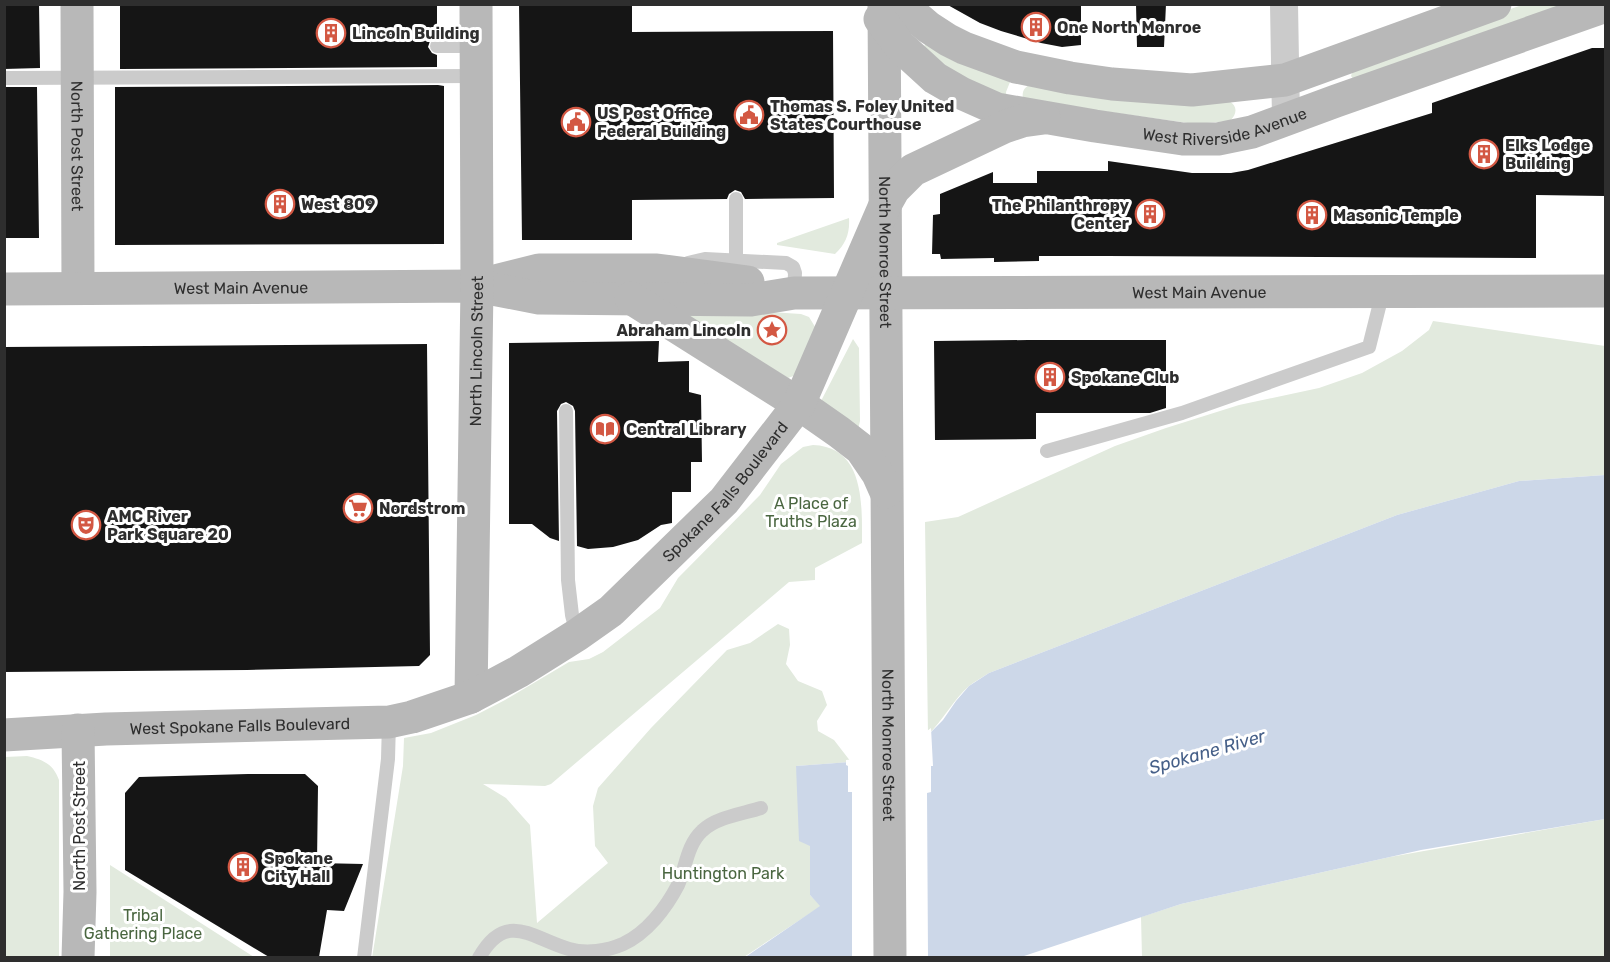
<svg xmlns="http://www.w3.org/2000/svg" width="1610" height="962" viewBox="0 0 1610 962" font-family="Rubik,sans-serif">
	<rect width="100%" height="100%" fill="#fff"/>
	<path fill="#e2eade" d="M1522 5H1588L1355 81 1351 76 1355 63Z
		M925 44 1010 82 1006 92 1007 101 979 95 924 47Z
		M1031 84 1229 101C1238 106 1237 114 1230 121L1195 124 1023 100C1022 92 1023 88 1031 84Z
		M849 218C850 233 846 244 835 254L777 245V243Z
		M687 307 801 314 809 317 817 330 796 375 788 378 685 315Z
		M1433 321 1605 346V475L1519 481 1397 515 989 673C983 677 975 681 969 686 954 699 943 720 928 735L925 522 958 517 1115 446 1166 428 1239 405 1319 388 1362 373 1402 351 1429 330Z
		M853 339 859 348 860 421 858 430 821 401Z
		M813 445C865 447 862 505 862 543L815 568V580L789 582 551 784 545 786 483 784 506 798 530 825 537 923 608 863 595 846 593 806 598 788 651 728 727 650 750 643 778 624 789 629 790 645 786 664 798 681 822 691 827 705 817 721 818 731 834 740 851 762 796 766 810 845V895L821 906 744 957 372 958 403 766 404 738 431 733 476 715 505 700 569 662 589 659 603 652 660 608 678 578 760 495 781 464 803 447Z
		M27 756C44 760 53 764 59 780V957H5V757Z
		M1605 819V957H1142L1141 917 1181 904 1390 857Z
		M110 865 254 957H110Z"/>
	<path fill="#ccd7e8" d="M1605 475V819L1421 850 1181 904 1021 957 744 958 820 906 810 895V846L799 841 796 766 877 760 928 735 943 720 956 701 969 686 989 673 1397 515 1519 481Z"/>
	<path fill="#fff" d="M931 728 933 766H931V792L927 793 928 957H852V792H848V766L846 765V760L876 757 912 742Z"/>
	<path fill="#151515" d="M4 4H39L40 68 4 69Z
		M120 4H437V37L430 41 428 47 432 53 437 55V67L120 69Z
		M519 4H632V32L833 31 834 198 745 199 741 192 735 190 729 194 727 199 632 200V240H522Z
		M946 4H1081V45L1062 47 1041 43 1001 31 980 23Z
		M1136 4H1166L1164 47H1137Z
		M1592 48H1605V196L1536 195V258L1107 256H1039V261L994 262V258L941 259 940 254H932L933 215 940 214V194L993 172V183H1037V171H1108V161L1192 173H1231L1248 170 1432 113V103Z
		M438 85 444 86V244L115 245V87Z
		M4 87H37L39 238H4Z
		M1028 340H1166V408L1150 413H1036V439L935 440 934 341Z
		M659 341 658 362 689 361V392L701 395 702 462H691V492H672V523L661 525 638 540 613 547 588 549 577 546 575 411 573 406 566 402 561 404 557 411 559 541 550 538 532 524H509V343Z
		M427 344 430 655 419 666 247 670 4 672V347Z
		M248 774H305L318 786 317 863 363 864 344 911 327 910 319 957H269L125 870V793L139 777Z"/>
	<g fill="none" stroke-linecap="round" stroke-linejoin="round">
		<path stroke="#cbcbcb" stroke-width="14" d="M437 46H477
			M4 78 476 76
			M736 199V260
			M688 263 705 259 786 263 793 267 795 273 794 293
			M566 411 568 580 572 615 577 635
			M1047 451 1182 413 1369 347 1383 291
			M364 958 388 759 389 722
			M479 958C506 909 533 939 569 949 586 954 607 951 623 944 647 933 666 908 678 885 686 867 687 845 702 831 716 817 742 814 761 808"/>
		<path stroke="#cbcbcb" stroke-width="28" d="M1284 4 1286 119"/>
		<g stroke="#b8b8b8" stroke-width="33">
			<path id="s1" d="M77 4 78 288"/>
			<path id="s2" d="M884 4 890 958"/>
			<path d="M901 4 928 27 948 40 964 48 1016 67 1070 78 1112 84 1192 90 1285 80 1495 4"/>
			<path id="s3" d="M880 19 900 46 935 78 961 93 997 109 1095 126 1183 139H1218L1252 132 1336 101 1606 6"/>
			<path d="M487 283 539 270H657L748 282"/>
			<path id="s4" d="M4 289 477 286 539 298 751 300 794 293 1606 291"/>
			<path d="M631 298 799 404 839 432 861 449 878 474 886 492"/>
			<path id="s5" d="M471 697 477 286 476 4"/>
			<path id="s6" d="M4 735 106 729 389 722 412 717 471 697 518 672 577 635 611 611 724 501 799 404 885 205 894 189 913 170 1004 127 1022 121 1044 118"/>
			<path d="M78 958 80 892 78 730"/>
		</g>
	</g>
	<defs>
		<g id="building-ring" transform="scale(1.5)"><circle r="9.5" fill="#fff" stroke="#d35843" stroke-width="1.5"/><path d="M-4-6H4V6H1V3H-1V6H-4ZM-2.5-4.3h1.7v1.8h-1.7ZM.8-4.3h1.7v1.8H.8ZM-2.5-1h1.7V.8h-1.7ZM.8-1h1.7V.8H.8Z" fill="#d35843"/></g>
		<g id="civic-ring" transform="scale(1.5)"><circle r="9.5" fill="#fff" stroke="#d35843" stroke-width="1.5"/><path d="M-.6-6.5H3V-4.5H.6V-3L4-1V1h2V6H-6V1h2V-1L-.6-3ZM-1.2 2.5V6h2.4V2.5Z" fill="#d35843"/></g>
		<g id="sight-ring" transform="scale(1.5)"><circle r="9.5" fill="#fff" stroke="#d35843" stroke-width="1.5"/><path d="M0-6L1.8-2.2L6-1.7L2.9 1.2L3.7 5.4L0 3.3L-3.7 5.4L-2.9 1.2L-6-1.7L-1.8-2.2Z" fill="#d35843"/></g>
		<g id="library-ring" transform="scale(1.5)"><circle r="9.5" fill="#fff" stroke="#d35843" stroke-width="1.5"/><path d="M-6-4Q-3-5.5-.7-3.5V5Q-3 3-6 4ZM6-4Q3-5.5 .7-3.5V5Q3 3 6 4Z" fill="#d35843"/></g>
		<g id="supermarket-ring" transform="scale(1.5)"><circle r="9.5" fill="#fff" stroke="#d35843" stroke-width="1.5"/><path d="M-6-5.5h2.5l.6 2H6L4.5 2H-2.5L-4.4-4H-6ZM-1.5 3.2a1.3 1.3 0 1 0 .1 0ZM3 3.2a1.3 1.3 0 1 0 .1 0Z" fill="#d35843"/></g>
		<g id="theatre-ring" transform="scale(1.5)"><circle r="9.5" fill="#fff" stroke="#d35843" stroke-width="1.5"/><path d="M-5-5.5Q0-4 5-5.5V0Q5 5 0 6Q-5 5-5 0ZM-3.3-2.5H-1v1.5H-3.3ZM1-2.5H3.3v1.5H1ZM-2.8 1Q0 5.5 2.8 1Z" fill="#d35843"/></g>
	</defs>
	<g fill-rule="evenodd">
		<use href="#building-ring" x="1036" y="27"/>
		<use href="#building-ring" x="331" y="33"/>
		<use href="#civic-ring" x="749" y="115"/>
		<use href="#civic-ring" x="576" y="122"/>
		<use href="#building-ring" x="1484" y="154"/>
		<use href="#building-ring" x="280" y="204"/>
		<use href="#building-ring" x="1150" y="214"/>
		<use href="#building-ring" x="1312" y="215"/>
		<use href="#sight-ring" x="772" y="330"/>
		<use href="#building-ring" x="1050" y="377"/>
		<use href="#library-ring" x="605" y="429"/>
		<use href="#supermarket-ring" x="358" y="508"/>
		<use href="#theatre-ring" x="86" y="525"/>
		<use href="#building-ring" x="243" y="867"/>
	</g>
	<g text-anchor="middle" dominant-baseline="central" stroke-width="6" stroke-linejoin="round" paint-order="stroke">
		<g font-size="16" font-weight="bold" fill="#2e2e2e" stroke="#fff" text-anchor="start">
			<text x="1057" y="27">One North Monroe</text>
			<text x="352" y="33">Lincoln Building</text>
			<text x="770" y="106">Thomas S. Foley United<tspan x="770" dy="18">States Courthouse</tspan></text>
			<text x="597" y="113">US Post Office<tspan x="597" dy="18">Federal Building</tspan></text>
			<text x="1505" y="145">Elks Lodge<tspan x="1505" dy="18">Building</tspan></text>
			<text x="301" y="204">West 809</text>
			<text x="1129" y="205" text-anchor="end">The Philanthropy<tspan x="1129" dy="18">Center</tspan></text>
			<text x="1333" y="215">Masonic Temple</text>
			<text x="751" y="330" text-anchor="end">Abraham Lincoln</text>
			<text x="1071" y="377">Spokane Club</text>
			<text x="626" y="429">Central Library</text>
			<text x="379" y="508">Nordstrom</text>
			<text x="107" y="516">AMC River<tspan x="107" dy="18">Park Square 20</tspan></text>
			<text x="264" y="858">Spokane<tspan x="264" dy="18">City Hall</tspan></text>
		</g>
		<g font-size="16" fill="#2e2e2e" stroke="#fff">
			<text stroke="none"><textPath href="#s3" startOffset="382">West Riverside Avenue</textPath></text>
			<text stroke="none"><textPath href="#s1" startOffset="142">North Post Street</textPath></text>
			<text stroke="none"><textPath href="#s2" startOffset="248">North Monroe Street</textPath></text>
			<text stroke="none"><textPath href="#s4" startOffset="237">West Main Avenue</textPath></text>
			<text stroke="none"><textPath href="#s4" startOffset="1197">West Main Avenue</textPath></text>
			<text stroke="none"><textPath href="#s5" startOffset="346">North Lincoln Street</textPath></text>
			<text stroke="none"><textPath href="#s6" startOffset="801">Spokane Falls Boulevard</textPath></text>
			<text stroke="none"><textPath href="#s6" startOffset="236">West Spokane Falls Boulevard</textPath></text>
			<text stroke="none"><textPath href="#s2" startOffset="741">North Monroe Street</textPath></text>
			<text transform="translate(79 826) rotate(-90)">North Post Street</text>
		</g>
		<g font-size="16" fill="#4a6640" stroke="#fff">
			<text x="811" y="503">A Place of<tspan x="811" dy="18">Truths Plaza</tspan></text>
			<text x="723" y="873">Huntington Park</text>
			<text x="143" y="915">Tribal<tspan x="143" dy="18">Gathering Place</tspan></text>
		</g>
		<g font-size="18" font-style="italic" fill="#455f88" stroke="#fff">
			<text transform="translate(1207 752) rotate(-16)">Spokane River</text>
		</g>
	</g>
	<rect width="1610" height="962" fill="none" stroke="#2e2e2e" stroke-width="12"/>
</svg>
